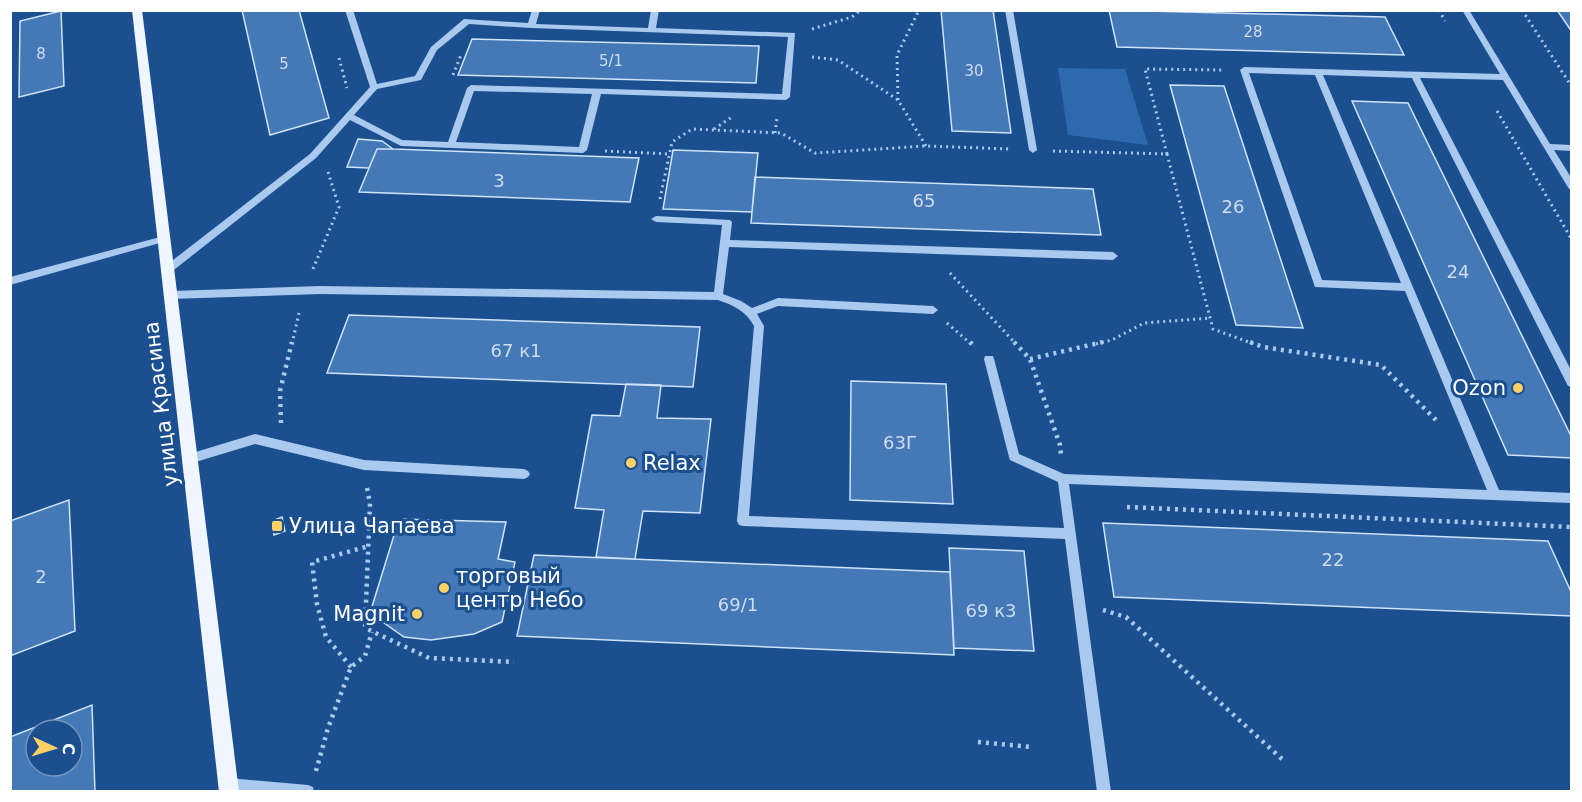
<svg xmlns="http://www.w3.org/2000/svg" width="1582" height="802" viewBox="0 0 1582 802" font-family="'DejaVu Sans',sans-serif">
	<rect width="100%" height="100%" fill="#1b4f8f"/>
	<path fill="#2e69ad" d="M1058 68 1125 69 1148 145 1068 135Z"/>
	<path fill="#4478b7" stroke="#cfe3fa" stroke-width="1.5" fill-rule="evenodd" d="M242 10H299L329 118 270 135Z
		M941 10H993L1011 133 952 131Z
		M1109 10 1385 17 1404 55 1117 47Z
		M1557 10H1572V32Z
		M61 11 64 86 19 97 20 21Z
		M472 39 759 46 756 83 458 75Z
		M1170 85 1224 86 1303 328 1236 325Z
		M1352 101 1408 103 1572 438V458L1508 455Z
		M358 139 382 141 393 149H377L369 168 347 167Z
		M377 149H393L639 158 630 202 359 192Z
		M673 150 758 153 752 212 663 209Z
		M755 177 1093 189 1101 235 751 223Z
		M349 315 700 327 693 387 327 373Z
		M851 381 946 384 953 504 850 500Z
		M626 384 661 385 657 418 711 419 700 513 643 511 635 559 596 557 604 510 575 508 592 415 620 416Z
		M69 500 75 631 10 656V521Z
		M282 517 285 531 274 535 272 521Z
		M399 519 506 522 498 559 515 562 502 622 474 634 431 640 404 637 370 613Z
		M1103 523 1548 541 1572 594V616L1114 597Z
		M949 548 1024 551 1034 651 954 648Z
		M534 555 950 572 954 655 517 636Z
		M92 705 95 792H10V737ZM36 730H72V766H36Z"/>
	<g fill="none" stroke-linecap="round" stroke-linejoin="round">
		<path stroke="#a9c9ee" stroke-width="3" stroke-dasharray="2 4" stroke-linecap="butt" d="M1439 10 1445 21
			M1522 10 1572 87
			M812 29 852 17 861 10
			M812 57 838 60 898 100 926 146
			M339 58 347 88
			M453 75 461 55
			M898 100 897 55 919 10
			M1497 111 1572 240
			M714 129 732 117
			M775 133 777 118
			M605 151 669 154
			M1053 151 1167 154 1213 329 1254 344
			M1167 154 1145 69 1224 70
			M660 199 672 142 692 129 781 133 815 153 926 146 1010 149
			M313 269 339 207 328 172
			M950 273 1016 344
			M947 323 971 344
			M292 344 299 313
			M1096 344 1112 340 1144 323 1211 318"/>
		<path stroke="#a9c9ee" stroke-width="4.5" stroke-dasharray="3 5" stroke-linecap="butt" d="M970 342 973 345
			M1014 342 1030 359 1060 445 1061 454
			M1250 342 1263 347 1381 365 1438 422
			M1030 359 1103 342
			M281 423 280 391 292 342
			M367 488 370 503 365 628 429 658 514 662
			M1127 507 1572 527
			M1103 610 1126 617 1282 759
			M351 667 326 637 317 604 312 562 369 546
			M978 742 1031 747
			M316 771 328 728 351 667 365 656 372 632"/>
		<path fill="#a9c9ee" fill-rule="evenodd" d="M345 10H353L377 84 415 76 431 47 464 19 528 23 532 10H540L536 24 648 28 651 10H659L656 28 795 33 790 97 786 100 601 94 587 150 583 153 401 146 350 120 316 158 170 273H164L162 270 164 267 310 154 370 87ZM469 24 531 28 788 37 782 94 471 85 467 88 448 142 402 140 354 115 377 89 421 80 437 50ZM474 91 592 94 579 147 456 142Z
			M1005 10H1013L1037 150 1033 153 1029 150Z
			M1462 10H1469L1550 144 1572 145V151L1554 150 1572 179V190L1569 189 1503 80 1420 78 1572 372V387L1568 386 1412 78 1323 75 1499 490 1572 493V503L1069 484 1111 792H1097L1065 539 743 526 739 525 737 521 754 326C746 311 733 305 718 300L320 294 170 299 165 295 170 291 320 286 714 292 722 225 656 222 651 219 656 216 730 220 732 222 730 240 1113 252 1118 256 1113 260 729 247 723 294 741 301 752 308 778 298 933 306 938 310 933 314 778 306 757 314 764 326 749 516 1064 528 1058 482 1010 460 1009 457 984 359 985 356H993L994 359 1019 454 1064 474 1487 490 1405 291 1315 287 1240 70 1244 67 1500 74ZM1249 73 1315 75 1401 283 1322 280Z
			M164 236 167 237 169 239 167 241 10 285V277Z
			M255 434 364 460 524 469 528 471 530 474 528 477 524 479 364 470 255 444 189 464 185 462 184 459 185 456 189 454Z
			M229 778 308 785 313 787 314 792H229L224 790 222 785 224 780Z"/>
		<path fill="#f0f6ff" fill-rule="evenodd" d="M132 10H142L239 792H219Z"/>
	</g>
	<g fill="#ffd166" stroke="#1b4f8f" stroke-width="2">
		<circle cx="1518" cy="388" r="6"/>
		<circle cx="631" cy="463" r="6"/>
		<rect x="271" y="520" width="12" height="12" rx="3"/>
		<circle cx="444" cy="588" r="6"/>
		<circle cx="417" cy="614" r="6"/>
	</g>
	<g text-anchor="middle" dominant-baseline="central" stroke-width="6" stroke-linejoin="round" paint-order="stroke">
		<g font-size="15" fill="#d0dded">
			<text x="1253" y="32">28</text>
			<text x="41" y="54">8</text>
			<text x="611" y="61">5/1</text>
			<text x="284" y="64">5</text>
			<text x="974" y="71">30</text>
		</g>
		<g font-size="18" fill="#d0dded">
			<text x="499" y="180">3</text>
			<text x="924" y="200">65</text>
			<text x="1233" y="206">26</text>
			<text x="1458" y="271">24</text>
			<text x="516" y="350">67 к1</text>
			<text x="900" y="442">63Г</text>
			<text x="1333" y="559">22</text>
			<text x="41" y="576">2</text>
			<text x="738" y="604">69/1</text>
			<text x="991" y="610">69 к3</text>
		</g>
		<g font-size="21" fill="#fff" stroke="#1b4f8f" text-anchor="start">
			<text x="1506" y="388" text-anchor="end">Ozon</text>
			<text x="643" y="463">Relax</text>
			<text x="289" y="526">Улица Чапаева</text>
			<text x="456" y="576">торговый<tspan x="456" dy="24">центр Небо</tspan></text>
			<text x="405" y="614" text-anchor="end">Magnit</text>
		</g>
		<g font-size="21" fill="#fff" stroke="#1b4f8f">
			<text transform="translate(161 404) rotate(-97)">улица Красина</text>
		</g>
	</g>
	<rect width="1582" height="802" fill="none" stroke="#ffffff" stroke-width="24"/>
	<g transform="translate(54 748) rotate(94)"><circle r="28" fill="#1b4f8f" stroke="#7695bc" stroke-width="1.5"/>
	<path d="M0-4.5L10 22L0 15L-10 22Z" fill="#ffd166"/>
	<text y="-9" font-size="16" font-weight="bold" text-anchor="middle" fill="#ffffff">С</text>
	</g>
</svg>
